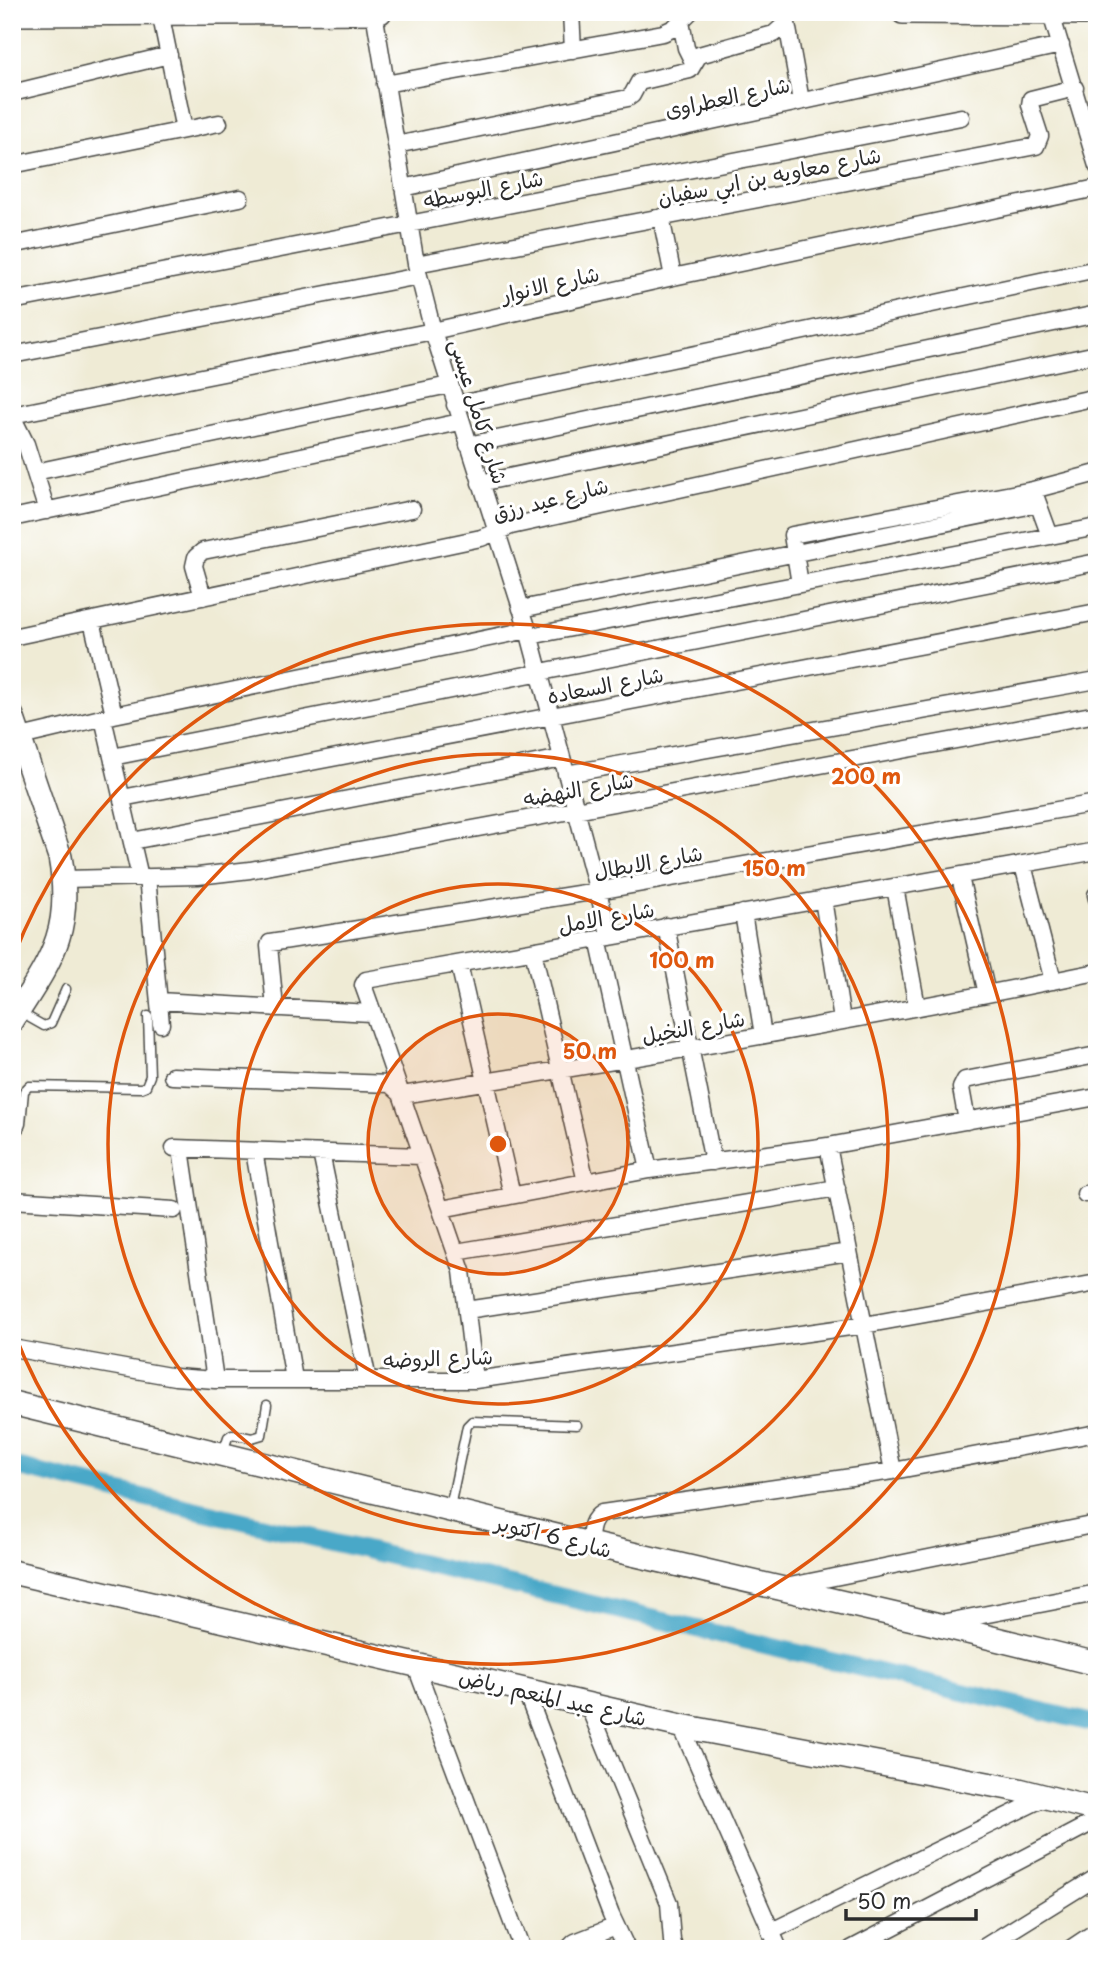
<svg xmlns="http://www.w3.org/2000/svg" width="1109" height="1961" viewBox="0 0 1109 1961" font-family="'Playpen Sans','Playpen Sans Arabic',sans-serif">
	<rect width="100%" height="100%" fill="#fff"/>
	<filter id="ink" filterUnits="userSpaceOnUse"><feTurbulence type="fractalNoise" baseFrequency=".0143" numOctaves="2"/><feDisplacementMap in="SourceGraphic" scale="14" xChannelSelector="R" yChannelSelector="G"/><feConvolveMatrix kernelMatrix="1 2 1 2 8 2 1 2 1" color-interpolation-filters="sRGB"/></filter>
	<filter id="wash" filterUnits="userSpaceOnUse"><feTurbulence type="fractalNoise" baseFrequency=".00686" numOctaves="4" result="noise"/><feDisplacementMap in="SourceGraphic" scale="28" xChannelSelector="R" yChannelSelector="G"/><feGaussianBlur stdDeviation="1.57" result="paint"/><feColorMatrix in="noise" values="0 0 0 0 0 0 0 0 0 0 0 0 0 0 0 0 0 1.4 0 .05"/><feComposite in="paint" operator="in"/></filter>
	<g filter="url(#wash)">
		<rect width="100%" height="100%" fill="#efebd5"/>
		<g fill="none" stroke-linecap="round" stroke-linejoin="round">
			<path stroke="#49a8c8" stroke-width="18" d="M12 1466 1097 1724"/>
		</g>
	</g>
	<g filter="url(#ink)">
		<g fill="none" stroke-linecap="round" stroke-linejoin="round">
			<g stroke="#484844" stroke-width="11">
				<path id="lane" d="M21 1013 44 1026 51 1023 66 989
					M12 1132 19 1129 21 1124 24 1091 29 1086 141 1088 146 1086 150 1076 148 1016
					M223 1452 228 1437 232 1434 252 1438 262 1435 267 1405
					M450 1507 467 1426 472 1421 577 1425"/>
			</g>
			<g stroke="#484844" stroke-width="19">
				<path id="street" d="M160 12 184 130
					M374 12 416 264 433 331 528 630 610 937
					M571 12 573 50
					M1051 14 1097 166
					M786 18 801 101
					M681 22 686 48 693 62
					M385 84 663 33 674 28 690 12
					M12 93 169 55
					M396 145 628 98 632 95 639 82 690 70 699 55 774 34 784 25 786 12
					M12 165 219 123
					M403 188 1061 45
					M661 217 673 277
					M12 245 240 198
					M416 264 1036 146 1040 136 1030 105 1031 99 1075 88
					M12 301 961 117
					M12 355 419 276
					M455 405 1097 269
					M12 415 433 331 673 277 1097 188
					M12 416 26 444 47 511
					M468 445 1097 314
					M35 472 449 385
					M480 483 1097 354
					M1035 495 1050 536
					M12 518 460 422
					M800 584 792 535 1033 490 1097 473
					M203 597 194 566 196 557 203 551 412 509
					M521 609 1038 504
					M92 621 114 715
					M530 636 1097 527
					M12 637 481 538 511 526 1097 397
					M103 718 140 877
					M12 739 114 715 528 630
					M112 757 1097 562
					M566 774 1097 680
					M122 798 1097 612
					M132 841 562 758
					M1023 865 1053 981
					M147 877 161 1024
					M960 877 987 994
					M64 879 198 876 250 870 1097 714
					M895 887 917 1007
					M1096 895 1097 899
					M823 899 842 1020
					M743 913 763 1035
					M666 926 713 1162
					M598 939 649 1170
					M533 951 586 1182
					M459 964 512 1195
					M159 1001 370 1013 372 1010 363 985 366 980 1097 851
					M275 1008 269 946 270 943 597 891 1097 803
					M372 1010 462 1271 475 1380
					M172 1076 390 1084 402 1095C635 1059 867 1019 1097 972
					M967 1121 961 1088 965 1080 1097 1055
					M828 1146 893 1471
					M174 1148 422 1156
					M181 1149 215 1380
					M254 1151 294 1379
					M321 1153 368 1380
					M1085 1194 1097 1192
					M12 1200 174 1210
					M441 1209 649 1170 828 1146 1097 1097
					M456 1252 837 1188
					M467 1310 849 1252
					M12 1348 175 1377 215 1380H475L864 1325 1097 1283
					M589 1544C591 1532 590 1520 602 1513L893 1471 1097 1433
					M785 1587 1097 1524
					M941 1623 1097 1593
					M415 1664 522 1949
					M525 1689 611 1915 627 1949
					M588 1705 669 1903 672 1941 675 1949
					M681 1726 779 1949
					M770 1932 1046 1797
					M568 1949 575 1942 616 1926
					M851 1949 1097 1820
					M981 1949 1097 1877
					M1070 1949 1097 1931"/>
			</g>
			<g stroke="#484844" stroke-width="26">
				<path id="secondary" d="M903 12 1097 13
					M12 14 380 12
					M12 716 60 857C74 932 50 961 12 1021
					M12 1403 589 1544 935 1624 1097 1664
					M12 1572 681 1726 1019 1790 1097 1810"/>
			</g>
			<use href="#lane" stroke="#fff" stroke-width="8"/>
			<use href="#street" stroke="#fff" stroke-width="16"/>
			<use href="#secondary" stroke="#fff" stroke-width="23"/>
		</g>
	</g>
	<circle cx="498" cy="1144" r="130" fill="#df570e" fill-opacity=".12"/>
	<g fill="none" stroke="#df570e" stroke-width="3.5">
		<circle cx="498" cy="1144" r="130"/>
		<circle cx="498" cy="1144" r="260"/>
		<circle cx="498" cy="1144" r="390"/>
		<path d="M13 958A520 520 0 1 1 13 1330"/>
	</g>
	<g text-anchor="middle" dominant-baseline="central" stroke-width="6" stroke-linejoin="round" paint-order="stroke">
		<g font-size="21" fill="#2b2b2b" stroke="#fff">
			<text transform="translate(727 96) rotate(-12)">شارع العطراوى</text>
			<text transform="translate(769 175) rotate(-11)">شارع معاويه بن ابي سفيان</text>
			<text transform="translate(483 188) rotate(-11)">شارع البوسطه</text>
			<text transform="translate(550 283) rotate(-13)">شارع الانوار</text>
			<text transform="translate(480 411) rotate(73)">شارع كامل عيسى</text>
			<text transform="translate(550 498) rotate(-14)">شارع عيد رزق</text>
			<text transform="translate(605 684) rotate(-11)">شارع السعاده</text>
			<text transform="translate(578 788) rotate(-10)">شارع النهضه</text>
			<text transform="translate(648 861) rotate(-10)">شارع الابطال</text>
			<text transform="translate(606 916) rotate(-10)">شارع الامل</text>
			<text transform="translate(693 1026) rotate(-10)">شارع النخيل</text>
			<text transform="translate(438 1357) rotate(-2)">شارع الروضه</text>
			<text transform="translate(554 1535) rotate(14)">شارع 6 اكتوبر</text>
			<text transform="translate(553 1696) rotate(13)">شارع عبد المنعم رياض</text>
		</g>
	</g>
	<circle cx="498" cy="1144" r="10" fill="#df570e" stroke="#fff" stroke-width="3.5"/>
	<g font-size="21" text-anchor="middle" font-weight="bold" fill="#df570e" stroke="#fff" stroke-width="6" stroke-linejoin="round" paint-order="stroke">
		<text x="866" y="784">200 m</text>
		<text x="774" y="876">150 m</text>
		<text x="682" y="968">100 m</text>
		<text x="590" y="1059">50 m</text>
	</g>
	<rect width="1109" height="1961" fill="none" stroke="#fff" stroke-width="42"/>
	<path d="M846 1909v10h130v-10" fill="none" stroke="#2b2b2b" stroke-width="3.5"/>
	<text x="857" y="1909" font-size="21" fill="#2b2b2b" stroke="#ffffff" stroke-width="5" paint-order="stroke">50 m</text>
</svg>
